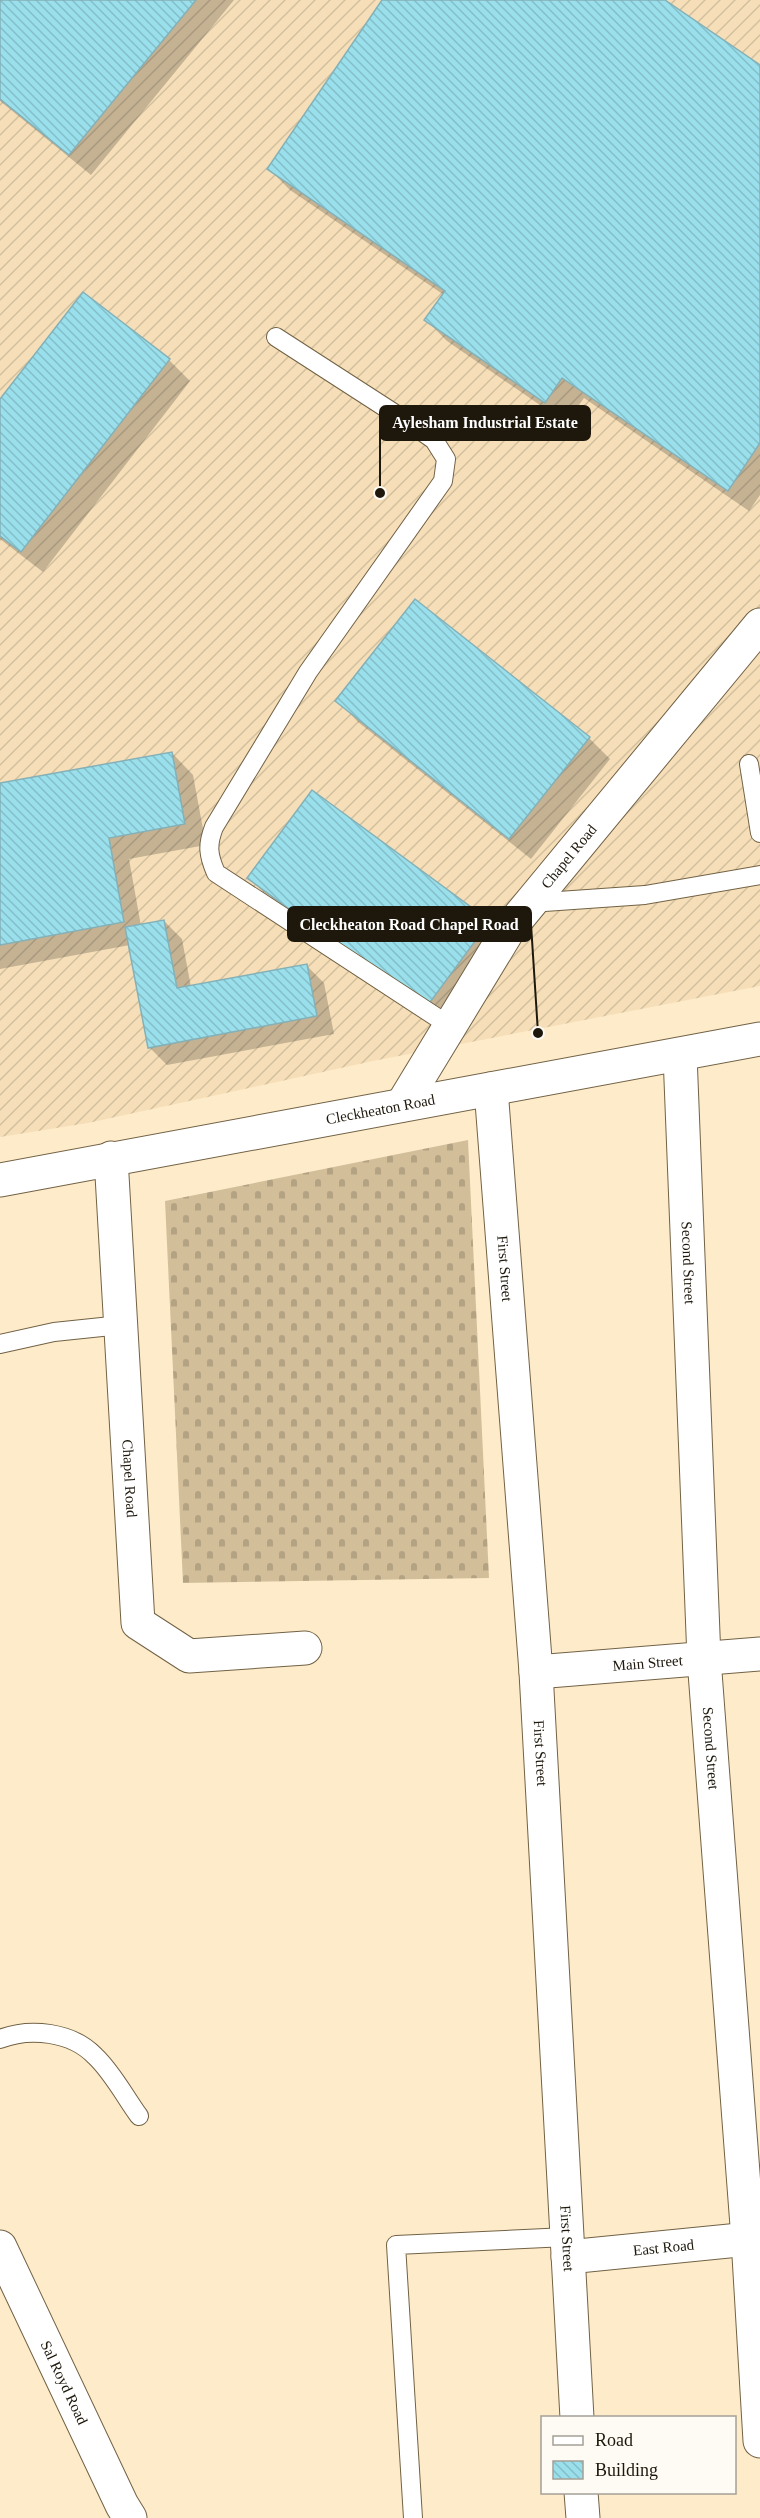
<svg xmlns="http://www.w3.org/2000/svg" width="760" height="2518" viewBox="0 0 760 2518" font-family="'Times New Roman',serif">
	<defs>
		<pattern id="industrial-furrows" width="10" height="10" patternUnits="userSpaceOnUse" patternTransform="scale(1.5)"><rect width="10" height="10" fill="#f6dfb8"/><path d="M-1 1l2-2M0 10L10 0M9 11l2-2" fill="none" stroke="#d2bf9d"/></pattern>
		<pattern id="cemetery-stones" width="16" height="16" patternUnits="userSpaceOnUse" patternTransform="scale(1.5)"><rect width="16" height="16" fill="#d2be99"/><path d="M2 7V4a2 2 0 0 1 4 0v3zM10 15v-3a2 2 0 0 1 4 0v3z" fill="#b4a383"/></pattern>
		<pattern id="building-back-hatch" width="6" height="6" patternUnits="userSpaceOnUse" patternTransform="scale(1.5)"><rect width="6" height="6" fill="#9ae0ec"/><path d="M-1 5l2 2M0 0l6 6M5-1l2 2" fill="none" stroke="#84bfc9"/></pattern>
	</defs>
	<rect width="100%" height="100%" fill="#feebca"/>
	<path fill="url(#industrial-furrows)" d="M0 0H760V986L373 1061 88 1123 0 1137Z"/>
	<path fill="url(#cemetery-stones)" d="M468 1140 489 1578 183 1583 165 1201Z"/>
	<path fill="#0003" d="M0 0H234L91 175 0 101Z
		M384 0H662L760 67V495L749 511 584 398 566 423 447 341 426 320 444 295 290 190 269 169Z
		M83 294 169 360 190 381 43 572 0 539V401Z
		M337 700 589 738 610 759 531 859 358 722Z
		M172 753 193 775 206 845 129 859 141 926 164 921 182 939 191 987 307 966 324 983 334 1034 167 1065 149 1047 130 945 0 969V785Z
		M249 878 489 923 510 944 446 1029 270 899Z"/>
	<path fill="url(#building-back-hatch)" stroke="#84b0b7" stroke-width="1.5" d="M0 0H196L69 155 0 99Z
		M382 0H665L760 65V443L728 491 562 378 545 403 424 320 445 291 267 169Z
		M83 292 170 359 21 552 0 536V399Z
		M415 599 590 737 509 839 335 701Z
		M172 752 185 824 109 838 124 922 0 945V783Z
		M312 790 490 921 425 1009 247 878Z
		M164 920 177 988 307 964 317 1016 148 1048 125 927Z"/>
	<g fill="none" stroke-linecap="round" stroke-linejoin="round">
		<g stroke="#726245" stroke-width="20">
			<path id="service" d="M276 337 417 428 434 440 446 459 443 481 308 672 214 827C207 845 208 855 216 873L450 1026
				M749 764 760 833
				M530 903 645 895 760 875
				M0 1344 54 1332 121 1325
				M0 2039C30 2027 72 2032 95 2056 113 2073 125 2097 139 2116
				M413 2518 396 2245 567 2237"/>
		</g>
		<g stroke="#726245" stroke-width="35">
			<g id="minor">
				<path id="s1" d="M680 1055 704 1659 748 2239 760 2441"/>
				<path id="s2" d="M491 1089 536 1672 577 2418"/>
				<path id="s3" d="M402 1105 509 929 760 625"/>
				<path id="s4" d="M111 1158 138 1623 189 1656 305 1648"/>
				<path id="s5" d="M536 1672 760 1654"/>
				<path id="s6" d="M0 2247 122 2505 130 2518"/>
				<path id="s7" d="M568 2257 760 2238"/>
				<path d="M581 2492 583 2518"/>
			</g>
		</g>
		<g stroke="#726245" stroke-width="35">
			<g id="tertiary">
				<path id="s8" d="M0 1180 760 1039"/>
			</g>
		</g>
		<use href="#service" stroke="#fff" stroke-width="18"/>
		<use href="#minor" stroke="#fff" stroke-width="33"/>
		<use href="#tertiary" stroke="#fff" stroke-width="33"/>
	</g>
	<g text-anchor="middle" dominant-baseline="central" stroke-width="6" stroke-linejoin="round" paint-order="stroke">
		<g font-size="15" fill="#1e180c" stroke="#fefaf4">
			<text stroke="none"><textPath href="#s3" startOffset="300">Chapel Road</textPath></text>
			<text stroke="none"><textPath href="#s8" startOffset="387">Cleckheaton Road</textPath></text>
			<text stroke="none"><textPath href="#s1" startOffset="208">Second Street</textPath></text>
			<text stroke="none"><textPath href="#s2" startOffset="180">First Street</textPath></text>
			<text stroke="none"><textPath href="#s4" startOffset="321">Chapel Road</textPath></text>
			<text stroke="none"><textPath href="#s5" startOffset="112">Main Street</textPath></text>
			<text stroke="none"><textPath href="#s1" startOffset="694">Second Street</textPath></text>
			<text stroke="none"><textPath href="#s2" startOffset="666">First Street</textPath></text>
			<text stroke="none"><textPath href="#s2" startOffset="1152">First Street</textPath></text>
			<text stroke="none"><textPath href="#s7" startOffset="96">East Road</textPath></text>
			<text stroke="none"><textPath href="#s6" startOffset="150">Sal Royd Road</textPath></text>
		</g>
	</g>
	<path fill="none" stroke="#1e180c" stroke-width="2" d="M380 493L380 423M538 1033L531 924"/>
	<g fill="#1e180c" stroke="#fefaf4" stroke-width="2">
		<circle cx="380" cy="493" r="6"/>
		<circle cx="538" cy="1033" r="6"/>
	</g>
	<g fill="#1e180c" stroke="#1e180c" stroke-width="2">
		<rect x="380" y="406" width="210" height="34" rx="6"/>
		<rect x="288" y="907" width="243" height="34" rx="6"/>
	</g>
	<g font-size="16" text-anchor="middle" font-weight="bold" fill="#fff">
		<text x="485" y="428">Aylesham Industrial Estate</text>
		<text x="409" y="930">Cleckheaton Road Chapel Road</text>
	</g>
	<rect x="541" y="2416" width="195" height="78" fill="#fefaf4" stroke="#a4a097" stroke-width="1.5"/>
	<rect x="553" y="2436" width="30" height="9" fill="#ffffff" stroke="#a4a097" stroke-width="1.5"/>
	<text x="595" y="2446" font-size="18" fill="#1e180c">Road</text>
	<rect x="553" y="2461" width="30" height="18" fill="url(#building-back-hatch)" stroke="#a4a097" stroke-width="1.5"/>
	<text x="595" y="2476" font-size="18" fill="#1e180c">Building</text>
</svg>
